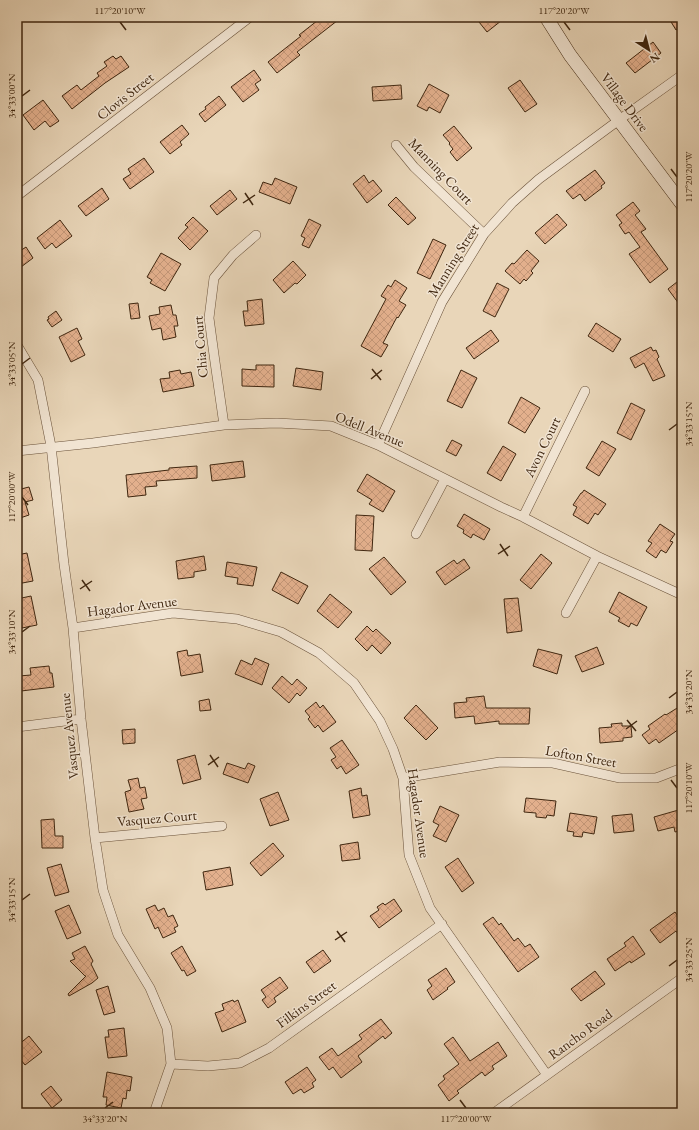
<svg xmlns="http://www.w3.org/2000/svg" width="699" height="1130" viewBox="0 0 699 1130" font-family="'EB Garamond',serif">
	<defs>
		<pattern id="building-cross-hatch" width="8" height="8" patternUnits="userSpaceOnUse"><rect width="8" height="8" fill="#e3b08d"/><path d="M0 0l8 8M0 8l8-8" fill="none" stroke="#c49778"/></pattern>
	</defs>
	<rect width="100%" height="100%" fill="#e9d6b9"/>
	<filter id="stains"><feTurbulence type="fractalNoise" baseFrequency=".005" numOctaves="4"/><feColorMatrix values="0 0 0 0 .2 0 0 0 0 .09 0 0 0 0 .02 0 0 0 .5 -.17"/></filter>
	<radialGradient id="worn" r=".72"><stop offset=".6" stop-color="#630" stop-opacity="0"/><stop offset="1" stop-color="#630" stop-opacity=".3"/></radialGradient>
	<path fill="url(#building-cross-hatch)" stroke="#3f260f" d="M322 17H342L297 52 300 55 277 73 268 62 301 36 299 35Z
		M475 17H506L487 32Z
		M668 17H682V26L676 30Z
		M653 42 661 53 635 73 626 63Z
		M113 56 116 59 121 56 129 67 105 83 72 109 62 96 77 85 81 90 99 76 97 73 107 66 104 62Z
		M254 70 261 80 255 84 259 90 243 102 231 87Z
		M520 80 537 104 525 112 508 88Z
		M429 84 449 95 440 113 429 107 427 111 417 106Z
		M401 85 402 99 373 101 372 87Z
		M219 96 226 105 205 122 199 114 206 109 205 107Z
		M43 100 59 121 50 127 45 121 34 130 23 115Z
		M182 125 189 134 180 142 182 145 170 154 160 142Z
		M454 126 472 148 457 161 450 152 453 149 449 144 450 143 443 135Z
		M144 158 154 172 130 189 123 179 131 174 128 169Z
		M595 170 605 183 601 186 602 188 585 201 580 194 573 199 566 191Z
		M364 175 369 183 373 180 382 191 367 203 353 184Z
		M275 178 297 187 290 204 259 192 263 182 272 185Z
		M102 188 109 199 86 216 78 206Z
		M230 190 237 199 217 215 210 206Z
		M396 197 416 218 408 225 388 205Z
		M633 202 640 211 635 215 646 229 641 232 668 269 650 283 629 254 640 247 629 232 625 234 619 225 622 223 616 215Z
		M557 214 567 225 545 244 535 233Z
		M193 217 208 231 190 250 178 238 188 227 185 225Z
		M309 219 321 225 309 248 302 245 305 238 301 236Z
		M60 220 72 236 56 248 52 243 45 249 37 238Z
		M433 239 446 245 430 279 417 273Z
		M26 247 33 258 17 270V253Z
		M527 250 539 261 531 271 533 273 526 281 524 279 520 284 505 271 512 263 514 264Z
		M161 253 181 264 165 291 150 283 152 280 147 277Z
		M293 261 306 275 297 284 295 283 284 293 273 280Z
		M682 278V308L668 289Z
		M395 280 407 288 399 301 406 305 398 318 397 317 383 343 388 345 381 357 361 346 386 299 381 296 388 285 391 287Z
		M497 283 509 289 495 317 483 311Z
		M262 299 264 324 245 326 243 311H248L247 301Z
		M138 303 140 318 131 319 129 304Z
		M171 305 173 315H176L178 326H174L176 337 163 340 161 328 152 330 149 316 160 314 159 307Z
		M56 311 62 320 52 327 47 320 49 319 48 317Z
		M596 323 621 339 613 352 588 336Z
		M77 328 82 339 78 341 85 355 71 362 59 337Z
		M491 330 499 341 474 359 466 348Z
		M651 347 653 351 656 350 659 357 657 359 665 376 653 381 644 363 635 368 630 358Z
		M256 365H274V387L242 386V369L256 370Z
		M296 368 323 372 321 390 293 386Z
		M180 370 181 374 191 372 194 386 163 392 160 379 170 378 169 372Z
		M461 370 477 378 462 408 447 401Z
		M521 397 540 408 525 433 508 423Z
		M631 403 645 410 631 440 617 433Z
		M452 440 462 445 456 456 446 451Z
		M602 441 616 449 599 476 586 468Z
		M503 446 516 454 501 481 487 473Z
		M243 461 245 477 212 481 210 465Z
		M197 466V478L156 481 157 486 145 487 146 495 128 497 126 475 169 470V468Z
		M367 474 395 491 383 512 369 504 372 500 357 491Z
		M29 487 33 500 25 502 29 515 17 519V490Z
		M584 490 606 504 598 515 595 513 588 524 573 515 577 507 573 505 581 493H582Z
		M464 514 490 529 484 540 473 534 471 538 463 533 464 530 457 526Z
		M356 515 374 516 372 551 355 550Z
		M660 524 675 534 670 541 673 542 666 553 661 550 656 558 646 551 652 543 648 541Z
		M27 553 33 581 17 584V555Z
		M541 554 552 563 531 589 520 580Z
		M204 556 206 570 194 572V577L178 579 176 561Z
		M384 557 406 582 391 595 369 569Z
		M464 559 470 568 445 585 436 572 454 560 457 564Z
		M227 562 257 567 253 586 237 584 238 578 225 576Z
		M281 572 308 586 298 604 272 590Z
		M619 592 647 607 637 626 631 623 629 627 618 621 620 618 609 612Z
		M330 594 352 612 338 628 317 611Z
		M31 596 37 625 22 628 17 599Z
		M518 598 522 631 507 633 504 599Z
		M367 626 373 632 376 629 391 643 381 654 372 645 367 651 355 639Z
		M597 647 604 664 582 672 575 656Z
		M538 649 562 655 557 674 533 666Z
		M187 650 188 656 200 654 203 672 181 676 177 652Z
		M255 658 269 664 262 685 235 674 241 660 252 665Z
		M49 666 50 673H52L54 687 21 691 19 676 31 675 30 668Z
		M282 676 292 685 297 679 307 688 300 696 297 693 289 703 272 688Z
		M484 696 486 708H530L529 724H499V721L475 724 474 716 455 718 454 703 467 702 466 698Z
		M209 699 211 710 200 711 199 701Z
		M316 702 320 708 323 705 336 722 323 732 318 725 315 728 308 719 310 717 305 711Z
		M416 705 438 728 426 740 404 718Z
		M682 705V727L659 743 656 739 649 744 642 735 650 729 648 726 665 714 666 715Z
		M622 723V726H631L632 737 623 738V741L600 743 599 728 612 727 611 724Z
		M135 729V743L123 744 122 730Z
		M342 740 359 765 346 774 341 766 337 769 331 760 336 757 330 748Z
		M195 755 201 779 183 784 177 760Z
		M227 763 245 769 248 763 255 766 248 783 223 774Z
		M138 778 140 788 145 787 147 798 141 799 144 809 129 812 125 792 131 790 128 780Z
		M361 788 362 796 367 795 370 815 353 818 349 791Z
		M278 792 289 820 270 826 260 799Z
		M526 798 556 801 554 816 547 815 546 818 536 817V813L524 812Z
		M440 806 459 815 446 842 433 836 439 825 433 822Z
		M682 809V830L675 832 674 827 658 831 654 817Z
		M570 813 597 817 594 834 583 832 582 837 573 836 574 832 567 831Z
		M632 814 634 831 614 833 612 816Z
		M54 819 55 836H63V848H42L41 820Z
		M358 842 360 859 342 861 340 845Z
		M273 843 284 856 261 876 250 863Z
		M458 858 474 883 462 892 445 867Z
		M61 864 69 892 55 896 47 868Z
		M230 867 233 885 206 890 203 872Z
		M394 899 402 911 379 928 370 916 379 910 377 907 383 903 385 905Z
		M69 905 81 933 67 939 55 911Z
		M155 905 158 911 164 908 168 917 173 915 178 926 174 928 176 932 163 938 158 927 155 929 146 909Z
		M675 912 682 922V930L678 934 676 931 660 943 650 930Z
		M493 917 499 925 501 923 514 941 518 938 525 947 530 944 539 957 518 972 483 924Z
		M633 936 645 954 631 963 630 961 615 971 607 959 626 946 624 943Z
		M85 946 93 961 91 964 98 978 92 983 69 996 68 994 86 976H85L70 961 75 959 72 953Z
		M182 946 196 971 187 976 184 970 182 971 171 953Z
		M323 950 331 961 314 973 306 962Z
		M446 968 455 982 447 988 448 989 433 1000 427 990 432 986 428 980Z
		M595 971 605 984 581 1001 571 989Z
		M280 977 288 988 274 998 276 1002 268 1008 262 1000 266 997 261 990Z
		M108 986 115 1012 104 1015 96 990Z
		M233 1000 234 1002 238 1000 246 1022 222 1032 215 1013 224 1010 222 1004Z
		M381 1019 392 1033 385 1039 383 1036 358 1056 362 1062 341 1078 333 1067 329 1070 319 1057 332 1048 338 1056 362 1039 359 1035Z
		M124 1028 127 1056 108 1058 105 1037H109L108 1030Z
		M29 1036 42 1052 25 1065 17 1055V1046Z
		M453 1037 470 1061 498 1042 507 1056 492 1066 494 1069 485 1076 482 1072 457 1091 459 1093 449 1101 438 1085 445 1079 443 1076 459 1064 444 1044Z
		M307 1067 316 1080 312 1083 314 1087 304 1093 301 1089 293 1094 285 1082Z
		M107 1072 132 1077 130 1091 127 1090 126 1099 123 1098 121 1108 106 1105 107 1097H103Z
		M51 1086 62 1100 52 1108 41 1094Z"/>
	<g fill="none" stroke-linecap="round" stroke-linejoin="round">
		<g stroke="#6a523a" stroke-width="10">
			<path id="street" d="M396 145 414 167 484 234
				M17 196 250 17
				M17 345 38 380 51 446 64 564 73 628 81 719 95 838 103 890 118 935 150 988 167 1028 171 1064 154 1113
				M224 425 215 362 209 318 214 278 233 255 256 235
				M378 445 442 302 484 234 512 203 539 179 619 120 682 75
				M17 451 93 443 224 425 277 423 331 426 378 445 501 507 523 517 597 556 682 595
				M523 517 585 391
				M416 534 445 479
				M566 613 597 556
				M73 628 173 613 237 619 281 632 319 653 354 683 380 721 393 749 403 778 409 855 430 908 547 1075
				M17 727 81 719
				M403 778 500 762 553 763 620 778H656L682 768
				M95 838 222 826
				M171 1064 208 1066 240 1063 269 1048 442 924
				M494 1113 682 978"/>
		</g>
		<g stroke="#3f260f" stroke-width="14">
			<path id="secondary" d="M546 17 570 55 682 204"/>
		</g>
		<use href="#street" stroke="#f1e4d2" stroke-width="9"/>
		<use href="#secondary" stroke="#f1e4d2" stroke-width="13"/>
	</g>
	<path fill="none" stroke="#3f260f" stroke-width="1.5" d="M120 22 126 30M564 22 570 30M22 96 30 90M671 169 677 177M245 193 253 205M243 203 255 195M22 364 30 358M372 369 381 380M371 379 382 370M669 430 677 424M22 497 28 505M500 544 508 556M498 554 510 546M82 580 90 591M80 589 92 581M22 632 30 626M669 698 677 692M627 720 636 731M626 729 637 721M210 755 218 767M208 765 219 757M671 780 677 788M22 900 30 894M337 931 345 942M335 940 347 932M669 966 677 960M460 1100 466 1108M105 1108 113 1102"/>
	<g text-anchor="middle" dominant-baseline="central" stroke-width="3" stroke-linejoin="round" paint-order="stroke">
		<g font-size="14" fill="#3f260f" stroke="#f1e4d2">
			<text transform="translate(125 96) rotate(-38)">Clovis Street</text>
			<text transform="translate(625 102) rotate(53)">Village Drive</text>
			<text transform="translate(441 171) rotate(46)">Manning Court</text>
			<text transform="translate(453 260) rotate(-58)">Manning Street</text>
			<text transform="translate(200 347) rotate(-95)">Chia Court</text>
			<text transform="translate(370 429) rotate(22)">Odell Avenue</text>
			<text transform="translate(542 447) rotate(-64)">Avon Court</text>
			<text transform="translate(132 606) rotate(-7)">Hagador Avenue</text>
			<text transform="translate(69 736) rotate(-96)">Vasquez Avenue</text>
			<text transform="translate(581 756) rotate(10)">Lofton Street</text>
			<text transform="translate(419 813) rotate(82)">Hagador Avenue</text>
			<text transform="translate(157 818) rotate(-5)">Vasquez Court</text>
			<text transform="translate(306 1004) rotate(-36)">Filkins Street</text>
			<text transform="translate(580 1034) rotate(-36)">Rancho Road</text>
		</g>
	</g>
	<rect width="699" height="1130" fill="none" stroke="#e9d6b9" stroke-width="44"/>
	<g transform="translate(649 50) rotate(144)" stroke="#f1e4d2" stroke-width="3" paint-order="stroke">
	<path d="M0-3L7 15L0 10L-7 15Z" fill="#3f260f"/>
	<text y="-6" font-size="11" font-weight="bold" text-anchor="middle" fill="#3f260f">N</text>
	</g>
	<rect x="22" y="22" width="655" height="1086" fill="none" stroke="#3f260f" stroke-width="1.5"/>
	<g font-size="10" text-anchor="middle" fill="#3f260f">
		<text x="120" y="14">117°20'10"W</text>
		<text x="564" y="14">117°20'20"W</text>
		<text transform="translate(11 96) rotate(-90)" y="4">34°33'00"N</text>
		<text transform="translate(688 177) rotate(-90)" y="4">117°20'20"W</text>
		<text transform="translate(11 364) rotate(-90)" y="4">34°33'05"N</text>
		<text transform="translate(688 424) rotate(-90)" y="4">34°33'15"N</text>
		<text transform="translate(11 497) rotate(-90)" y="4">117°20'00"W</text>
		<text transform="translate(11 632) rotate(-90)" y="4">34°33'10"N</text>
		<text transform="translate(688 692) rotate(-90)" y="4">34°33'20"N</text>
		<text transform="translate(688 788) rotate(-90)" y="4">117°20'10"W</text>
		<text transform="translate(11 900) rotate(-90)" y="4">34°33'15"N</text>
		<text transform="translate(688 960) rotate(-90)" y="4">34°33'25"N</text>
		<text x="105" y="1122">34°33'20"N</text>
		<text x="466" y="1122">117°20'00"W</text>
	</g>
	<rect width="100%" height="100%" filter="url(#stains)"/>
	<rect width="100%" height="100%" fill="url(#worn)"/>
</svg>
